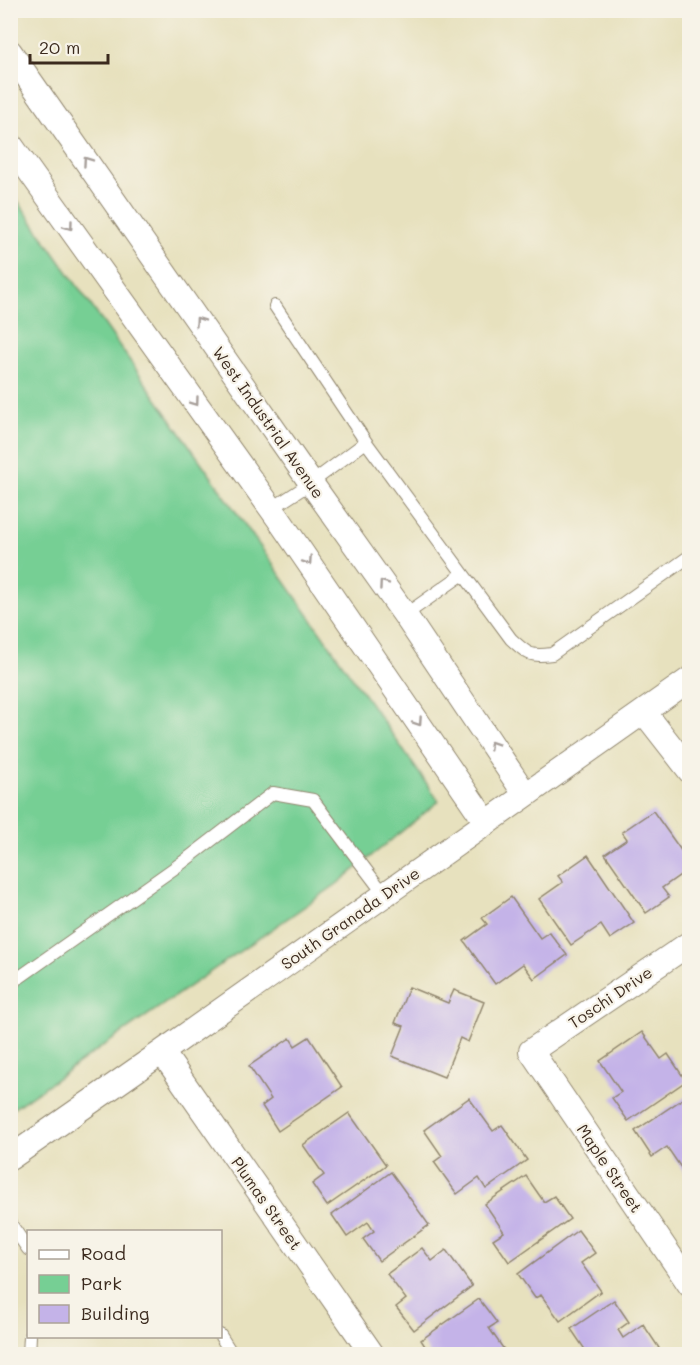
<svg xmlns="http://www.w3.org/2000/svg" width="700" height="1365" viewBox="0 0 700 1365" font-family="Mali,sans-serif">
	<rect width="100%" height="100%" fill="#f7f3e8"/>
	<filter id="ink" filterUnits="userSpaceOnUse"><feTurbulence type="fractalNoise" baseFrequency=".0167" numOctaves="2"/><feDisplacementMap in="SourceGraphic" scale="12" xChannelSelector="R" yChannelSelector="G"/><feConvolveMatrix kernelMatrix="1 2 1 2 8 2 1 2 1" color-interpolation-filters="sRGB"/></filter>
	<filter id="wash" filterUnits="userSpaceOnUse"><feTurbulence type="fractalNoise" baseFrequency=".008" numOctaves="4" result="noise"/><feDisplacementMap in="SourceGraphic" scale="24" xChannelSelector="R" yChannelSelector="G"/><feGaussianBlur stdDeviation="1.35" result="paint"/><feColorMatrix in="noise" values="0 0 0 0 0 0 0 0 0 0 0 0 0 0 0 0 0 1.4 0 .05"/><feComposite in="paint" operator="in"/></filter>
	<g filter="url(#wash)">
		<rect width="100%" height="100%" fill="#e7e1be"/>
		<path fill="#76cf94" stroke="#587c59" stroke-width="1.5" d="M10 190 439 801 337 884 11 1110Z"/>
		<g id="blocks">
			<path fill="#c4b3e8" d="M653 811 690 863V868L662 888 669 897 646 913 605 854 627 839 622 832Z
				M588 855 634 923 610 939 601 925 571 945 539 899 563 882 558 876Z
				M511 897 540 938 549 932 567 955 534 979 523 964 495 984 464 941 487 924 482 918Z
				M409 987 448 1003 454 990 484 1002 468 1042 460 1038 444 1077 392 1056 404 1026 395 1023Z
				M642 1032 661 1059 668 1054 686 1081 628 1121 612 1098 621 1092 600 1061Z
				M309 1037 342 1087 278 1131 262 1106 271 1099 249 1066 290 1038 295 1046Z
				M690 1094V1173L686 1175 667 1147 652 1157 635 1131Z
				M469 1098 493 1131 502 1125 527 1160 486 1189 479 1178 457 1194 434 1162 442 1156 424 1130Z
				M349 1113 386 1165 327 1206 312 1184 324 1175 303 1145Z
				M391 1172 429 1225 379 1261 363 1239 374 1231 368 1222 347 1237 332 1215Z
				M526 1176 544 1202 554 1196 570 1219 509 1262 493 1239 504 1232 485 1204Z
				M578 1230 595 1253 581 1263 601 1291 560 1321 541 1295 535 1298 518 1274Z
				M422 1248 432 1261 446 1250 472 1286 414 1330 396 1307 406 1299 387 1274Z
				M479 1299 497 1323 489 1328 507 1354H430L421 1340Z
				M614 1300 629 1322 618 1330 623 1338 643 1324 659 1348 650 1354H588L571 1329Z"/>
		</g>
	</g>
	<g filter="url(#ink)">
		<use href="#blocks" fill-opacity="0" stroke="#91866e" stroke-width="1.5"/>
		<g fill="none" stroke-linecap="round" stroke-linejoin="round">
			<g stroke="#91866e" stroke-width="14">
				<path id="service" d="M366 442 511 639C528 654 529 657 552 654L690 556
					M271 509 311 483 366 442 275 306
					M405 615 463 574
					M10 984 183 862 273 793 313 800 384 894
					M10 1223 28 1249
					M220 1335 232 1354
					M29 1354 30 1336"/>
			</g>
			<g stroke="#91866e" stroke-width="26">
				<path id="minor" d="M10 52 311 483 405 615 525 794
					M10 144 278 518 486 822
					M644 712 690 771
					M690 943 531 1051 690 1285
					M162 1052 372 1354
					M10 1158 162 1052 690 679"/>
			</g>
			<use href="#service" stroke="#fff" stroke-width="12"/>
			<use href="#minor" stroke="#fff" stroke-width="24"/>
		</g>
		<defs><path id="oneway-chevron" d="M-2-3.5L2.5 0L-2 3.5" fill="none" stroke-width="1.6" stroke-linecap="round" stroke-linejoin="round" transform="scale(1.5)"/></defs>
		<g stroke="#a79f9a">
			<use href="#oneway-chevron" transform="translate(87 161) rotate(-125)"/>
			<use href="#oneway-chevron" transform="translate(69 226) rotate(54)"/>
			<use href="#oneway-chevron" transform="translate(199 321) rotate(-125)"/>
			<use href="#oneway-chevron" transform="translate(195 402) rotate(54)"/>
			<use href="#oneway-chevron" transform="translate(308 561) rotate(56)"/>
			<use href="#oneway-chevron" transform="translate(383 584) rotate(-125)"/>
			<use href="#oneway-chevron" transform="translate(418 722) rotate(56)"/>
			<use href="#oneway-chevron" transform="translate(493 745) rotate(-124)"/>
		</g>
	</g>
	<g text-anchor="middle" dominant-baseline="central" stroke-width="4.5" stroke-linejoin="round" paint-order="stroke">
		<g font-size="16" fill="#3b2a1e" stroke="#f7f3e8">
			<text transform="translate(269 422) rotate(55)">West Industrial Avenue</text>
			<text transform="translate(350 918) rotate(-35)">South Granada Drive</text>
			<text transform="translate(610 997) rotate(-34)">Toschi Drive</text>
			<text transform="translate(610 1168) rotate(56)">Maple Street</text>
			<text transform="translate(267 1203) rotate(55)">Plumas Street</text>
		</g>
	</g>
	<rect width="700" height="1365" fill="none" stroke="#f7f3e8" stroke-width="36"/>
	<rect x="27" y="1230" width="195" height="108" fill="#f7f3e8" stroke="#aca397" stroke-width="1.5"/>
	<rect x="39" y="1250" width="30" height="9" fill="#ffffff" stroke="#aca397" stroke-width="1.5"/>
	<text x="81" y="1260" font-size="18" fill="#3b2a1e">Road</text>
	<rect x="39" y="1275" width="30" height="18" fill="#76cf94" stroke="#aca397" stroke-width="1.5"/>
	<text x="81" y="1290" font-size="18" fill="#3b2a1e">Park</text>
	<rect x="39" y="1305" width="30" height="18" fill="#c4b3e8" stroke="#aca397" stroke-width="1.5"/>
	<text x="81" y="1320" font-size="18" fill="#3b2a1e">Building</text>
	<path d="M30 54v9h78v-9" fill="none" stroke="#3b2a1e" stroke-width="3"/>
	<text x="39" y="54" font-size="18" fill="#3b2a1e" stroke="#f7f3e8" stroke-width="4.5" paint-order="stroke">20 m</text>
</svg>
